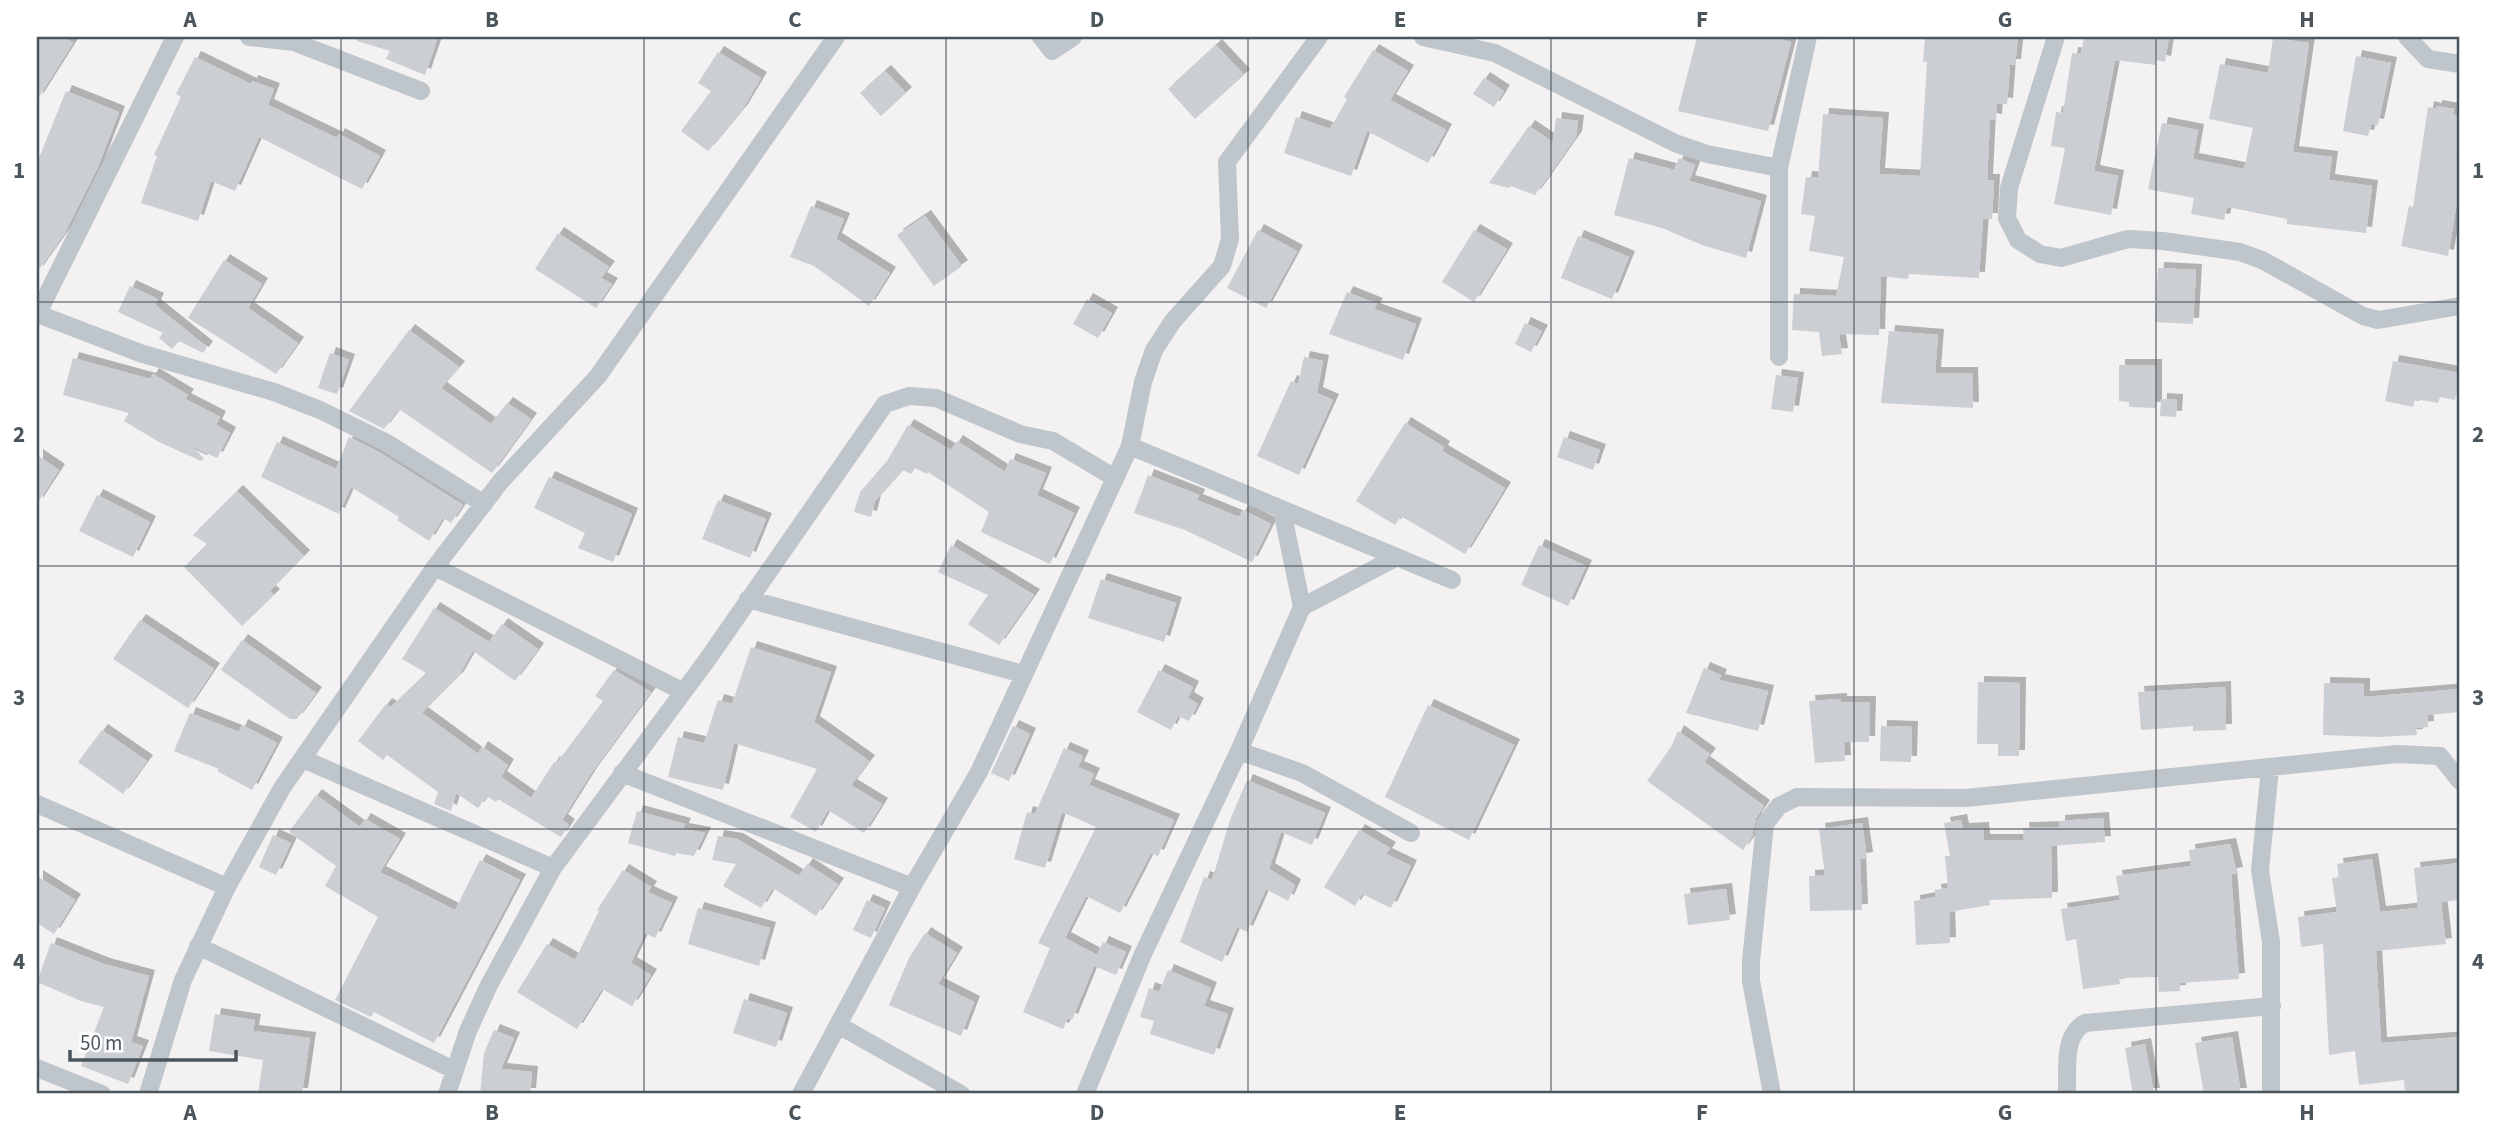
<svg xmlns="http://www.w3.org/2000/svg" width="2497" height="1131" viewBox="0 0 2497 1131" font-family="'Source Sans 3',sans-serif">
	<defs>
		<filter id="shadow"><feDropShadow dx="6" dy="-6" stdDeviation="0" flood-color="#0004"/></filter>
	</defs>
	<rect width="100%" height="100%" fill="#f3f1f1"/>
	<path fill="#cbced2" filter="url(#shadow)" d="M37 37H62L73 43 37 100Z
		M358 37H438L425 75 386 59 390 51 357 41Z
		M1697 37H1772L1791 42 1768 131 1678 111Z
		M1925 37H2018L2015 65H2010L2007 104 1997 103 1996 120 1990 119 1987 180H1994L1992 219H1983L1979 278 1909 274 1908 279 1881 276 1879 335 1839 334 1842 354 1822 356 1819 332 1792 330 1794 294 1836 296 1844 257 1809 251 1815 216 1801 214 1806 177 1818 178 1823 114 1883 118 1879 174 1920 176 1927 62H1923Z
		M2084 37H2169L2165 62 2156 60V65L2115 60 2094 171 2118 176 2111 215 2054 204 2065 148 2051 146 2056 112 2063 113 2072 53 2081 54Z
		M2273 38 2309 43 2293 152 2332 157 2329 180 2372 186 2366 233 2287 224V219L2227 207 2224 220 2191 214 2194 198 2148 189 2162 123 2198 130 2193 159 2244 169 2253 128 2209 119 2220 64 2268 73Z
		M1216 45 1244 75 1195 119 1168 89Z
		M1373 50 1408 71 1390 100 1446 130 1428 163 1367 131 1351 176 1284 153 1296 117 1330 129 1347 99 1344 97Z
		M718 52 761 78 742 110 708 151 681 131 711 91 698 83Z
		M2356 56 2391 63 2378 125 2371 124 2368 136 2343 131Z
		M195 57 251 84 252 81 274 89 268 105 337 138 339 134 380 156 362 189 259 137 235 191 211 181 198 221 141 203 157 156 154 155 181 97 176 94Z
		M885 71 906 93 881 116 860 93Z
		M1484 78 1504 91 1494 107 1473 94Z
		M66 91 119 112 98 167 65 233 37 272V163Z
		M2436 106 2454 109 2453 115 2460 116 2456 158 2460 159V184L2448 256 2401 246 2409 206 2413 207 2428 107 2436 109Z
		M1556 118 1578 121 1576 137 1535 195 1511 186 1509 188 1489 183 1529 126 1553 142Z
		M1629 158 1674 170 1679 158 1695 165 1689 181 1761 201 1746 258 1702 245 1662 228 1614 215Z
		M811 206 844 219 836 239 890 273 869 306 814 266 790 257Z
		M925 216 962 266 934 286 897 235Z
		M1258 230 1297 251 1266 308 1227 288Z
		M1474 230 1507 249 1474 302 1442 282Z
		M558 233 609 267 601 278 612 284 596 308 535 269Z
		M1578 236 1629 257 1612 299 1561 278Z
		M224 260 262 284 248 308 298 343 276 374 188 318Z
		M2158 268 2196 270 2193 324 2155 322Z
		M130 286 158 299 155 305 207 347 203 353 179 341 172 349 159 338 163 333 118 312Z
		M1347 292 1377 304 1374 309 1416 324 1403 360 1329 334Z
		M1087 299 1112 313 1098 338 1073 324Z
		M1525 323 1542 331 1531 352 1515 344Z
		M409 330 459 367 441 388 491 424 507 403 531 419 492 473 399 409 384 429 349 411Z
		M1889 331 1938 335 1935 373H1972L1973 408 1881 403Z
		M330 353 349 360 337 394 318 388Z
		M1304 357 1323 361 1317 393 1333 400 1299 475 1257 456 1291 381 1298 384Z
		M73 358 150 379 153 374 188 395 185 399 220 417 216 425 230 433 217 458 191 446 204 458 201 461 159 442 124 421 129 413 63 395Z
		M2393 361 2460 373 2455 400 2440 397 2438 403 2415 399 2413 407 2385 401Z
		M2119 365H2156V408L2129 407V402L2119 401Z
		M1776 375 1798 378 1793 412 1771 409Z
		M2161 399 2177 400 2176 417 2160 416Z
		M1405 423 1444 447 1442 451 1505 488 1465 554 1401 516 1395 525 1356 501Z
		M908 425 951 450 957 441 1005 472 1010 459 1046 473 1037 495 1074 513 1050 564 981 532 989 512 928 472 927 474 915 468 911 474 903 470 875 501 871 517 854 512 860 492 887 461Z
		M349 437 379 452 463 505 451 523 443 518 429 541 397 520 399 517 351 487 339 514 261 477 277 442 336 469Z
		M1564 437 1600 450 1593 470 1557 457Z
		M37 455 59 470 37 504Z
		M1148 475 1199 495 1197 500 1239 517 1243 510 1271 524 1252 562 1185 530 1134 513Z
		M549 477 632 514 613 562 578 548 585 533 534 508Z
		M237 491 304 556 270 591 274 595 242 626 184 567 207 544 193 535Z
		M97 495 150 522 133 557 79 531Z
		M718 500 766 519 750 558 702 539Z
		M951 545 1034 595 999 645 968 624 988 595 938 572Z
		M1539 545 1586 566 1568 606 1521 585Z
		M1101 579 1176 603 1164 642 1088 618Z
		M434 608 489 642 502 624 538 649 515 681 473 651 458 677 422 713 478 754 482 747 508 765 501 777 531 798 554 762 556 764 603 701 595 696 614 670 651 692 592 772 562 820 569 825 561 837 498 799 496 802 487 796 478 808 456 793 451 811 434 804 438 792 387 755 383 760 358 741 386 704 391 707 426 673 402 659Z
		M140 620 214 669 188 708 113 659Z
		M242 640 316 693 297 719H290L221 670Z
		M751 647 831 672 814 722 869 761 851 785 882 804 864 833 828 810 816 832 790 817 817 769 734 743 723 790 668 777 678 737 704 743 718 700 732 704Z
		M1704 668 1721 675 1719 680 1768 691 1758 731 1686 713Z
		M1159 670 1193 687 1188 698 1198 704 1189 721 1178 716 1171 730 1137 712Z
		M1978 682 2020 683 2019 756H1998V744H1977Z
		M2324 683 2364 684V697L2460 689V712L2427 715 2428 727 2416 728 2417 735 2378 737 2323 735Z
		M2225 687 2226 730 2193 731V726L2141 730 2138 692Z
		M1841 699V702H1870L1869 742H1844L1845 761 1815 763 1809 701Z
		M1428 705 1514 745 1469 840 1385 797Z
		M190 713 239 732 242 725 277 743 252 790 217 771 219 769 174 751Z
		M1013 726 1030 734 1009 781 991 773Z
		M1881 726 1912 727 1911 762 1880 761Z
		M102 730 147 761 123 794 78 762Z
		M1678 731 1710 754 1704 762 1764 806 1756 818 1752 837 1743 850 1647 781 1671 747Z
		M1064 748 1083 756 1078 767 1094 774 1089 785 1174 820 1158 856 1151 853 1120 913 1086 896 1065 938 1097 955 1103 942 1126 952 1116 975 1094 966 1072 1020 1068 1018 1063 1029 1023 1012 1050 948 1038 943 1096 827 1062 812 1045 868 1014 859 1027 812 1035 814Z
		M1247 780 1325 813 1312 845 1281 832 1269 869 1295 885 1288 901 1266 889 1247 932 1237 927 1222 962 1180 942 1204 877 1212 880 1230 820Z
		M316 795 360 827 365 819 400 839 380 872 455 910 480 860 520 880 434 1043 374 1012 371 1017 335 1000 378 917 325 886 336 866 289 832Z
		M637 811 685 824 683 829 705 833 694 856 676 853 675 856 628 843Z
		M2103 818 2105 842 2051 846 2052 898 1989 900 1990 905 1949 912 1950 943 1916 945 1914 901 1936 897 1935 890 1948 888 1945 856H1950L1944 823 1961 820 1963 829 1983 828 1984 840H2024L2023 828 2059 827V821Z
		M1862 823 1867 858 1860 859 1862 910 1810 911 1809 876 1825 875 1819 829Z
		M1359 830 1390 848 1386 854 1411 866 1391 908 1362 894 1355 906 1324 887Z
		M273 835 291 843 276 875 259 867Z
		M718 836 737 839 799 876 807 864 838 884 816 916 773 888 761 908 723 886 736 864 712 860Z
		M2230 844 2237 873 2231 874 2239 979 2180 983V991L2159 992 2158 977 2119 978 2120 984 2083 989 2076 939 2066 941 2061 909 2120 900 2116 876 2191 866 2189 850Z
		M2372 859 2380 912 2418 908 2414 868 2460 863V900L2441 902 2446 944 2376 951 2381 1043 2460 1037V1094H2405L2404 1080 2359 1085 2355 1051 2329 1055 2323 944 2301 947 2298 917 2337 912 2332 878 2339 877 2337 864Z
		M623 870 651 887 648 892 672 903 655 938 645 933 631 963 651 975 632 1006 602 989 577 1029 517 992 547 944 575 960 599 911 597 910Z
		M37 876 75 900 54 934 37 923Z
		M1726 889 1730 920 1688 925 1684 894Z
		M867 900 885 908 871 938 853 930Z
		M698 908 770 928 759 966 688 944Z
		M925 933 957 953 938 984 974 1002 961 1036 889 1005 909 958Z
		M51 943 104 964 149 976 131 1042 143 1046 128 1084 81 1066 104 1007 81 1001 37 982Z
		M1168 970 1211 988 1204 1006 1228 1014 1214 1055 1150 1034 1154 1021 1140 1017 1149 988 1159 992Z
		M744 999 787 1013 776 1047 733 1033Z
		M215 1014 255 1020 253 1031 310 1038 302 1094H258L263 1060 209 1051Z
		M494 1030 514 1038 501 1069 532 1072 530 1094H480L484 1053Z
		M2232 1037 2241 1094H2204L2195 1043Z
		M2145 1044 2154 1094H2133L2125 1048Z"/>
	<g fill="none" stroke-linecap="round" stroke-linejoin="round">
		<path stroke="#bec5cb" stroke-width="18" d="M249 37 294 42 421 91
			M1041 37 1052 51 1073 37
			M1423 37 1495 53 1675 143 1707 154 1779 168
			M2056 37 2009 188 2007 218 2018 240 2040 254 2061 258 2128 239 2163 241 2240 252 2262 260 2363 316 2378 320 2460 306
			M2407 37 2428 59 2460 64
			M38 314 140 353 274 392 320 410 385 442 484 504
			M37 315 175 37
			M1779 357V168L1808 37
			M1130 446 1452 580
			M435 567 682 691
			M748 599 1023 674
			M1302 607 1395 558
			M1239 751 1302 773 1411 833
			M303 759 553 868
			M2270 768 2260 870 2271 942V1094
			M622 773 912 887
			M37 804 227 887
			M198 946 454 1070
			M838 1025 961 1094
			M37 1068 102 1094
			M148 1094 183 980 227 887 282 788 435 567 501 481 598 376 836 37
			M447 1094 468 1031 489 985 553 868 707 660 885 404 909 396 936 398 1020 434 1053 441 1115 478
			M801 1094 912 887 979 772 1130 446 1143 382 1154 350 1173 321 1222 266 1230 239 1227 162 1319 37
			M1085 1094 1143 954 1239 751 1302 607 1282 511
			M1772 1094 1751 981V961L1765 824 1779 806 1797 797 1966 798 2397 754 2440 756 2460 781
			M2067 1094C2068 1070 2062 1036 2085 1023L2272 1006"/>
	</g>
	<path fill="none" stroke="#4b555c" stroke-width="2" stroke-opacity="0.55" d="M341 37V1094M644 37V1094M946 37V1094M1248 37V1094M1551 37V1094M1854 37V1094M2156 37V1094M37 302H2460M37 566H2460M37 829H2460"/>
	<rect width="2497" height="1131" fill="none" stroke="#ffffff" stroke-width="77"/>
	<path d="M70 1050v10h166v-10" fill="none" stroke="#4b555c" stroke-width="3.5"/>
	<text x="80" y="1050" font-size="21" fill="#4b555c" stroke="#ffffff" stroke-width="5" paint-order="stroke">50 m</text>
	<rect x="38" y="38" width="2420" height="1054" fill="none" stroke="#4b555c" stroke-width="2.5"/>
	<g font-size="23" text-anchor="middle" font-weight="bold" fill="#4b555c">
		<text x="190" y="27">A</text>
		<text x="492" y="27">B</text>
		<text x="795" y="27">C</text>
		<text x="1097" y="27">D</text>
		<text x="1400" y="27">E</text>
		<text x="1702" y="27">F</text>
		<text x="2005" y="27">G</text>
		<text x="2307" y="27">H</text>
		<text x="19" y="178">1</text>
		<text x="2478" y="178">1</text>
		<text x="19" y="442">2</text>
		<text x="2478" y="442">2</text>
		<text x="19" y="705">3</text>
		<text x="2478" y="705">3</text>
		<text x="19" y="969">4</text>
		<text x="2478" y="969">4</text>
		<text x="190" y="1120">A</text>
		<text x="492" y="1120">B</text>
		<text x="795" y="1120">C</text>
		<text x="1097" y="1120">D</text>
		<text x="1400" y="1120">E</text>
		<text x="1702" y="1120">F</text>
		<text x="2005" y="1120">G</text>
		<text x="2307" y="1120">H</text>
	</g>
</svg>
